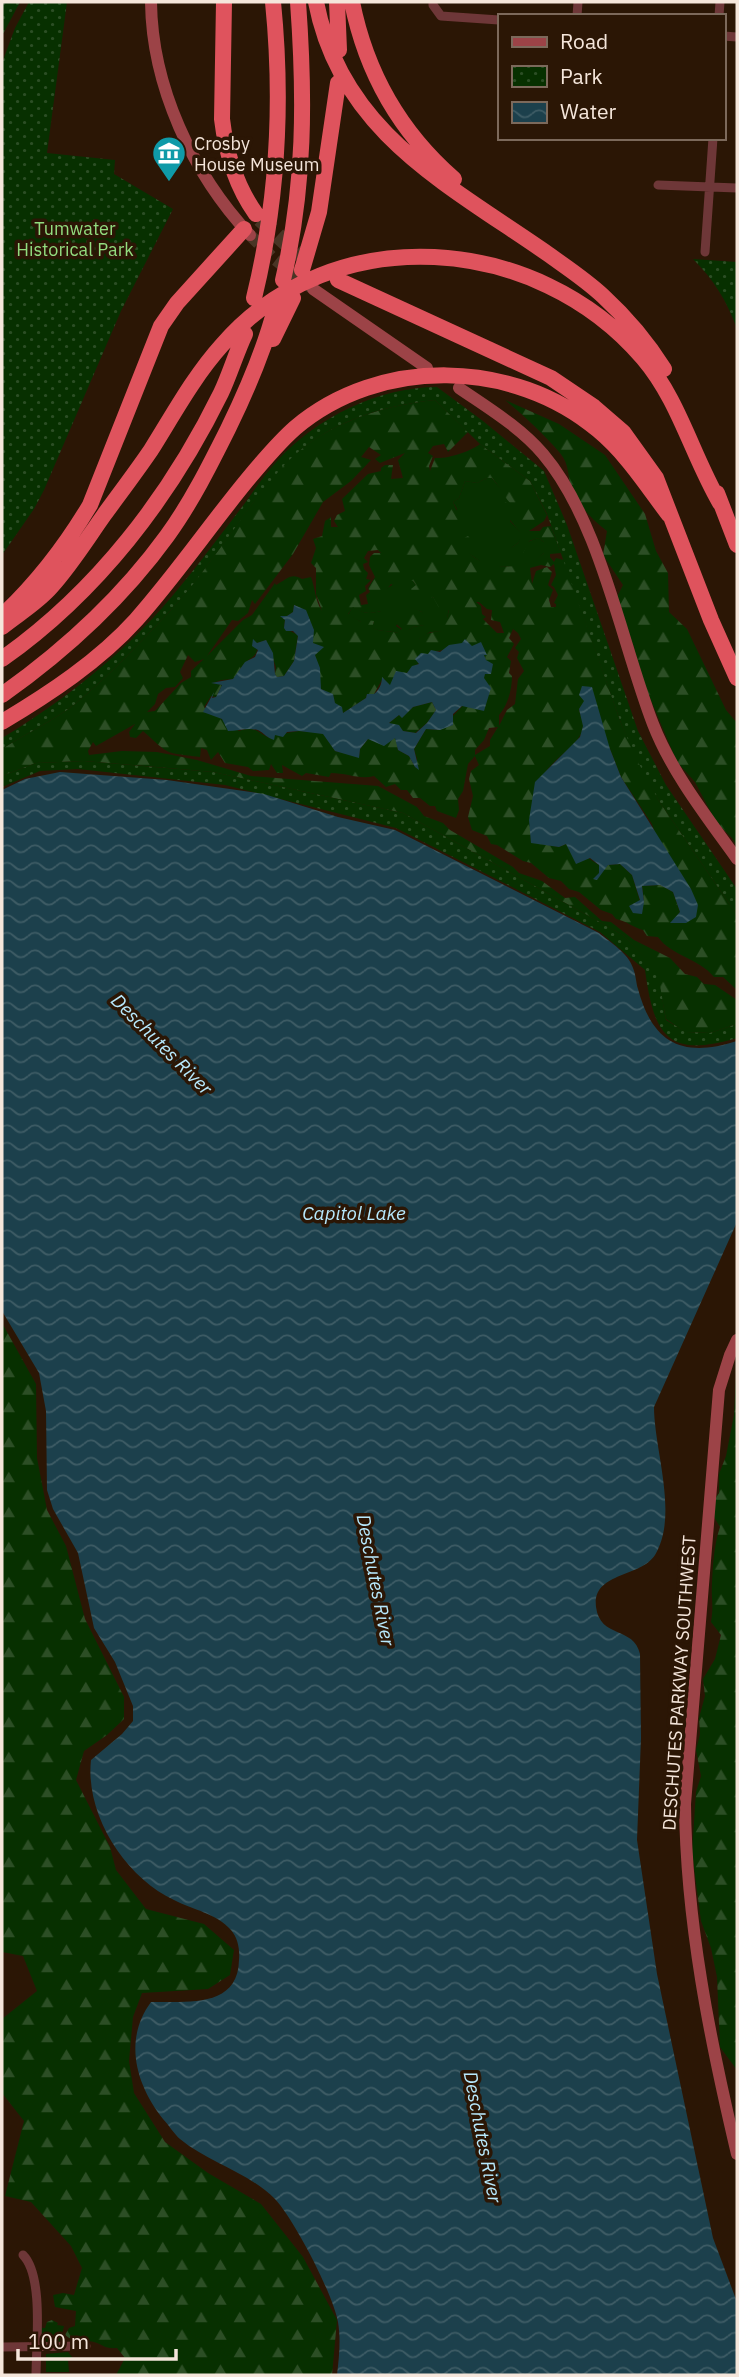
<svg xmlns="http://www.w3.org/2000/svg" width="739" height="2377" viewBox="0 0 739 2377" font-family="'IBM Plex Sans',sans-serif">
	<defs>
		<pattern id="forest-firs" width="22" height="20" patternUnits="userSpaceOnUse" patternTransform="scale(1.75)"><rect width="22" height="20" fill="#073000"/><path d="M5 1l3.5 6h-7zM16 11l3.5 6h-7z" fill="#2c4e25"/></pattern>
		<pattern id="park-dots" width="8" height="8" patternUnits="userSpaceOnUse" patternTransform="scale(1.75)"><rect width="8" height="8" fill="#073000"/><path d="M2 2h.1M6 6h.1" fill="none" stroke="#2c4e25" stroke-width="1.8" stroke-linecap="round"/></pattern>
		<pattern id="water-waves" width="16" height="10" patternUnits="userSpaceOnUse" patternTransform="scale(1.75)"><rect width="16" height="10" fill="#1c404c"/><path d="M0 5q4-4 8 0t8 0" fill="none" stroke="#3e5c65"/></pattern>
	</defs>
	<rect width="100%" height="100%" fill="#2b1605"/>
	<path fill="#073000" d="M487 478H492L515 507 510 521 523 535 518 543 511 548 538 538 544 542V553L535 561 516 567 487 566 468 553 450 545 448 525 457 509 453 502 459 498 465 481 477 483Z
		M399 581H413L416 585 449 609 447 618H436L450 626 453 631 430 632 419 639H409V630L413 627 424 625 422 612 407 606 396 626 402 630 397 633C388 630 380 632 371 628L374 622H361L348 615 353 606C362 614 370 614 381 611L377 594Z
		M68 2352 73 2358 68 2360 69 2372H46V2354Z"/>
	<path fill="url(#forest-firs)" fill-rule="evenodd" d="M435 400 468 432 448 452 444 444 433 446 428 453 433 456 429 466 430 471 435 458C447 459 470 452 480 444L530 481 547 515 544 521 529 531H540L543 527 551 526 561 553 550 554V557L554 562 556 558 564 560 622 726 659 801 737 915V990L723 977H714C699 958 671 956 658 937L647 936 643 930C632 927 627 921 616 919L612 914 601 910 579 892 569 889 561 881 549 878 531 863 523 861 497 845 491 844 487 836 472 830 468 817 473 796 469 779 471 771 479 765 475 756 468 764 463 791 458 799 459 810 456 818 437 811 435 806H430L420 798H413L407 790H401L395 784 386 787 374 776C360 780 347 773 331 773L329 777 306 773 302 776 282 765 283 773H277L271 764 269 770 253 771 248 767 225 763 218 752 211 760 207 750 201 748 200 757C163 752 171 756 143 731L136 738 130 737 129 732 135 724 96 746 93 742 88 751 89 755 122 751 157 752 197 760 251 776 378 786 417 807 424 816 443 823 450 830 513 867 519 873 542 881 565 898 575 897 602 921 611 922 634 940 670 958 685 974 697 977 704 984 715 985 737 1000V1024L710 1033 685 1032 666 1019 656 968 623 935 403 813 213 772 157 767 84 761 36 763 2 776V749C25 734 53 721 75 704 109 676 140 643 170 611 210 567 240 516 278 471 318 426 377 406 435 400ZM369 447 381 455 375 459 380 463 405 453 398 460 403 478 391 479 393 465H385L381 468V471L368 474 342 499 345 511 337 515 334 521 338 527H331V517L325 521 322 536 313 539 316 548 311 563 316 568V594L322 611C315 601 315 587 311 577L302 579C291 572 286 580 276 585L275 583 252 615 243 620 207 656 232 620 238 621 248 613 252 600 255 604 293 554 323 502 351 481 371 460 361 457ZM487 478H492C500 487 504 497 512 505L505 502 503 511 522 535 518 543 511 548V554L523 553 529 541 538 538 544 542 541 547 544 553C525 571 487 571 469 553L474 543 468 536 450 545 452 533 449 525 462 523 453 502 459 498 465 481 477 483ZM378 550 381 553H374L370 557 369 565 375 577 368 588 370 592 366 595 368 604 361 605 359 595 366 591 365 586 371 580 366 579 368 573 364 569 363 564 368 562 364 558 368 551ZM554 564 556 575 551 585 554 587 558 595 554 603 556 604V607H551L549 600 553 590 548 585 552 572 547 567 536 571 532 584 530 568 541 565 550 567ZM399 581H413L416 585 411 589 415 595 423 599 433 597 439 608 449 610 447 618H436L428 622 427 629H442L449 626 452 630C440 632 428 630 419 639H410L409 630 413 627 424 625 426 620 422 612 407 605 401 615 391 619 402 629 397 633C388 630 380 632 372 628L374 621 367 620 361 622 348 614 353 607C362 614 370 614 381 611L384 604 378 594 385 596 386 590 391 584 397 587ZM476 602H479L487 609 492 610 491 620 500 622 504 633H497L483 619 486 617 482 614 481 606ZM294 605C311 613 312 626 313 643L318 646 315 655 321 689 333 695 335 704 343 713 366 698 367 694H374L383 678 390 686 434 651C445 652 452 643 464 644 471 644 474 648 479 651 506 670 452 715 440 730L426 729 414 749 417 759 415 767 409 756 398 750 396 738 368 739 360 749 359 757 335 751 324 734 315 732 299 731 274 735V739C259 737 259 724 239 731L204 707 211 696 216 697 222 685 213 683 221 680 233 679C237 675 240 669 243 665 251 656 259 657 257 643L266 640 276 667 275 674 277 677 284 676 294 661 298 635 284 628 285 620 281 616H287L293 612ZM513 629 518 633 521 639 515 648 519 652 517 658 524 671 518 679 515 704 507 710 499 726V715C508 705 512 689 512 676L509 673 511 661 507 657 514 644 509 638ZM188 655 195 662 204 659 191 671V677L181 683 155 711 147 712 141 718 155 704 158 694 166 688 175 687 183 678 180 672ZM585 701 610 749 621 777 652 824 686 923H671L680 912 673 892 660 885 642 886 644 902 629 906 640 901 632 875 620 864 608 865 599 873V865L566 844 559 847 531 842C530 825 536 793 543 777 550 759 583 745 583 725 583 721 580 714 579 709ZM498 727 490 740V746L475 755V750L484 740 489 728Z
		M505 400 559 424 605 455 645 514 656 551 668 573 669 612 687 629 726 710 737 723V847L732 838 716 822 695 782 677 762 639 672 634 647 625 622 613 605 623 585 603 555 607 531C592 520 579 506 572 489 567 476 570 465 560 453 544 434 524 416 505 400Z
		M432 702 436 710 427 723 415 733 403 731 389 723 399 715 402 717 413 707Z
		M2 1323 36 1384 37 1458 47 1510 66 1546 85 1619 124 1697V1719L107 1735 84 1751 76 1780 110 1847 116 1870 146 1909 204 1924 234 1950 230 1975 208 1989 142 1993 133 2017 129 2061 134 2093 165 2142 208 2173 261 2204 303 2257 337 2320 332 2375H116L125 2358 117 2348C104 2349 104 2345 94 2342 82 2339 76 2344 65 2335L69 2328 75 2326 76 2311 55 2307 53 2295 63 2293 74 2295 82 2268 71 2246 31 2202 5 2196 24 2121 2 2093V2019L37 1991 23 1956 2 1952Z
		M737 1358V2070L720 2047 717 1977 711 1948 701 1921 692 1852 696 1792 701 1776 696 1750 700 1734 699 1718 705 1696 703 1679 715 1659 721 1635 711 1622C714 1606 711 1597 712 1583 713 1564 714 1545 720 1527L708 1507 719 1493V1474L726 1456 734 1415Z
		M52 2320 58 2323 57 2325 64 2326 62 2334 65 2337 63 2340H60V2343L38 2344 41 2324 42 2328H45L47 2322Z"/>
	<path fill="url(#park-dots)" d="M2 2H20L2 36Z
		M29 2H67L47 153 115 160 114 174 173 209 121 311 44 490 34 509 2 555V63L15 28Z
		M693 259 737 262V329C727 301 714 280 693 259Z
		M437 387 483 421 544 471 567 525 638 731 666 785 737 889V915L659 801 638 762 622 726 547 514 530 481 480 444 435 400C377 406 317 426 278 472 240 516 210 568 170 611 140 643 109 676 75 704 53 721 25 734 2 749V738C62 702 115 660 162 608 191 575 218 538 245 503 255 489 265 474 277 461 316 418 378 387 437 387Z
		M84 761 213 772 403 813 623 935 657 968 666 1020 686 1032 710 1033 737 1024V1038C667 1059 654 1035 645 970L600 932 396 828 225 785 78 769 40 771 2 787V776L36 763Z"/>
	<path fill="url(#water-waves)" fill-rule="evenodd" d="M294 605 306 610 314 630 313 643 324 647 315 655 320 668 321 689 333 694 335 703 342 707 343 713 366 698 367 694H374C379 690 382 684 382 677L390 685 396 671 407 673 412 666 419 664 415 659 421 653 428 654 431 650 440 652 449 645 462 643 465 639 472 646 481 642 487 655H484L486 660 493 664 491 674H485L484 678 491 688 484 711 462 706 453 714V725L440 730 426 729 414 749 419 770 415 767 409 756 398 750 395 738 384 746 368 739 360 749 359 758 335 751 323 734 299 731 287 732 283 737 275 735 274 740C267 738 264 733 258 730 248 727 238 731 228 731L222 719 203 712 214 692 212 698 216 697 222 685 211 683 233 679 245 662 255 657 258 650 252 646 253 639 257 643 266 640 273 653 275 674 277 677 284 676 294 661 298 636 293 631H286L284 628 285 620 280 616H287L293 612ZM432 702 436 710 427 723 416 733 403 731 399 725 389 723 399 715 402 718 413 707Z
		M582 686 592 687 610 749 621 777 691 889 698 905 696 917 686 923H670L680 912 673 892 660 885 642 886 644 902 642 914 633 913 629 906 640 900 632 875 620 864 608 865 597 880 593 879 599 873V865L590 858 576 864 566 844 559 847 531 843 529 820 535 782 580 737 583 726 579 709 584 701 579 695Z
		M60 772 167 780 264 794 338 817 395 830 599 933C611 943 628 953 633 968 636 975 636 983 638 989 653 1045 684 1058 737 1041V1222L654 1407C654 1450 679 1515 655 1555 640 1578 592 1572 596 1607 600 1639 634 1626 640 1654L641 1738 637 1840 657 1974 713 2238 737 2302V2375H337C339 2358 341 2340 338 2322 333 2294 294 2219 275 2199 248 2172 209 2163 180 2139 174 2134 169 2125 163 2119 136 2085 123 2040 151 2002 186 2001 238 2009 239 1960 240 1950 238 1938 231 1930 216 1913 193 1910 174 1900 125 1877 85 1815 91 1760L122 1734 133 1721V1706L115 1662 94 1628 78 1553 53 1509 47 1490 46 1411 39 1373 2 1311V790L25 779Z"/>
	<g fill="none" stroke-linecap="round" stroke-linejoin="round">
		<path stroke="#493525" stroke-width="12" stroke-dasharray="12 6" stroke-linecap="butt" d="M250 235 273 258 312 288"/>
		<path stroke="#493525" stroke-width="16" stroke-dasharray="16 8" stroke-linecap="butt" d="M260 219 300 256"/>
		<path stroke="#6e3738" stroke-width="9" d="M433 2V5L441 16 499 20
			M577 16 578 2
			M719 16 720 2
			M723 36 737 37
			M658 185 737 188
			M705 252 713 138
			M23 2255C44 2276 36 2346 36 2375
			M2 2347 86 2346"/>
		<path stroke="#9c4347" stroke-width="12" d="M151 2C152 86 192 173 250 235
			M313 289 427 368
			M459 388C488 408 520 427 543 454 600 521 621 641 653 724 672 773 707 817 737 859
			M737 1340 730 1355 719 1390 685 1804C686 1922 710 2040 737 2154"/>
		<path stroke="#df535d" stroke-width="16" d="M224 2 222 119C226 153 236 186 256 214
			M316 2C341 132 449 185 548 254 566 267 586 280 603 296 627 318 647 342 664 369
			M337 2 339 50
			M352 2C366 72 400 132 454 179
			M302 270 319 212 338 83
			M283 280C305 186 305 98 298 2
			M338 280 551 378 594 407 623 432 656 478 711 620 737 678
			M254 298C278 200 283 102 273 2
			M273 339 293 298
			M717 493 737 545
			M2 616C37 583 65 547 90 505L161 326 177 303 244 229
			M2 627C18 614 37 603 51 587 71 565 87 539 104 515 120 493 136 472 151 450 173 415 194 376 222 345 333 217 537 234 643 358 679 400 692 455 720 503
			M2 659C97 592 170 497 221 393 230 374 236 353 245 334
			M2 695C64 651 122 598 167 536 191 503 210 465 228 429 247 390 264 351 275 309
			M2 722C49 694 99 661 136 620 176 575 210 525 248 479 263 461 278 443 295 428 380 356 514 359 598 430 627 454 647 486 669 515"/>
	</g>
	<defs>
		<g id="museum-pin" transform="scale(1.75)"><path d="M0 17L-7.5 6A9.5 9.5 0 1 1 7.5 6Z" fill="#0f9aa8" stroke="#2b1605"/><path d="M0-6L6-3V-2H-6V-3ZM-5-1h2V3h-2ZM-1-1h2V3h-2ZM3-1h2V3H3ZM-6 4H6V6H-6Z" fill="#fff"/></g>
	</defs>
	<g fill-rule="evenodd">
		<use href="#museum-pin" x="169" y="153"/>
	</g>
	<g text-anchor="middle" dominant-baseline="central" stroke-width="7" stroke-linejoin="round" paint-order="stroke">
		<g font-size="18" fill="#f5e6db" stroke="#2b1605" text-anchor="start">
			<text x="194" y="143">Crosby<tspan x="194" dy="21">House Museum</tspan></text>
		</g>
		<g font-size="18" fill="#92dc7f" stroke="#2b1605">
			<text x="75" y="228">Tumwater<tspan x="75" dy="21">Historical Park</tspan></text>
		</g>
		<g font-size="18" fill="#f5e6db" stroke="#2b1605">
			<text transform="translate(679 1683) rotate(-86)">DESCHUTES PARKWAY SOUTHWEST</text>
		</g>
		<g font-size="19" font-style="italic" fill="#b7e9fd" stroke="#2b1605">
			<text transform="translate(162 1044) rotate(45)">Deschutes River</text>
			<text x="354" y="1213">Capitol Lake</text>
			<text transform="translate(376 1580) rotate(79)">Deschutes River</text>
			<text transform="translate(483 2137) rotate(79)">Deschutes River</text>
		</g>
	</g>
	<rect width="739" height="2377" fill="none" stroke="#f5e6db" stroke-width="7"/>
	<rect x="498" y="14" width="228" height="126" fill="#2b1605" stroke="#7c695b" stroke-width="2"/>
	<rect x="512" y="37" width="35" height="10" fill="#9c4347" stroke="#7c695b" stroke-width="2"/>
	<text x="560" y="49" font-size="21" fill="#f5e6db">Road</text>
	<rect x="512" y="66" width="35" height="21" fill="url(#park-dots)" stroke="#7c695b" stroke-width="2"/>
	<text x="560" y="84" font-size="21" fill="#f5e6db">Park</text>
	<rect x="512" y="102" width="35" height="21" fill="url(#water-waves)" stroke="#7c695b" stroke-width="2"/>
	<text x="560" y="119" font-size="21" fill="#f5e6db">Water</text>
	<path d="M18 2349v10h158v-10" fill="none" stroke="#f5e6db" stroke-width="3.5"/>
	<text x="28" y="2349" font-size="21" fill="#f5e6db" stroke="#2b1605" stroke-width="5" paint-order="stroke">100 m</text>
</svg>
